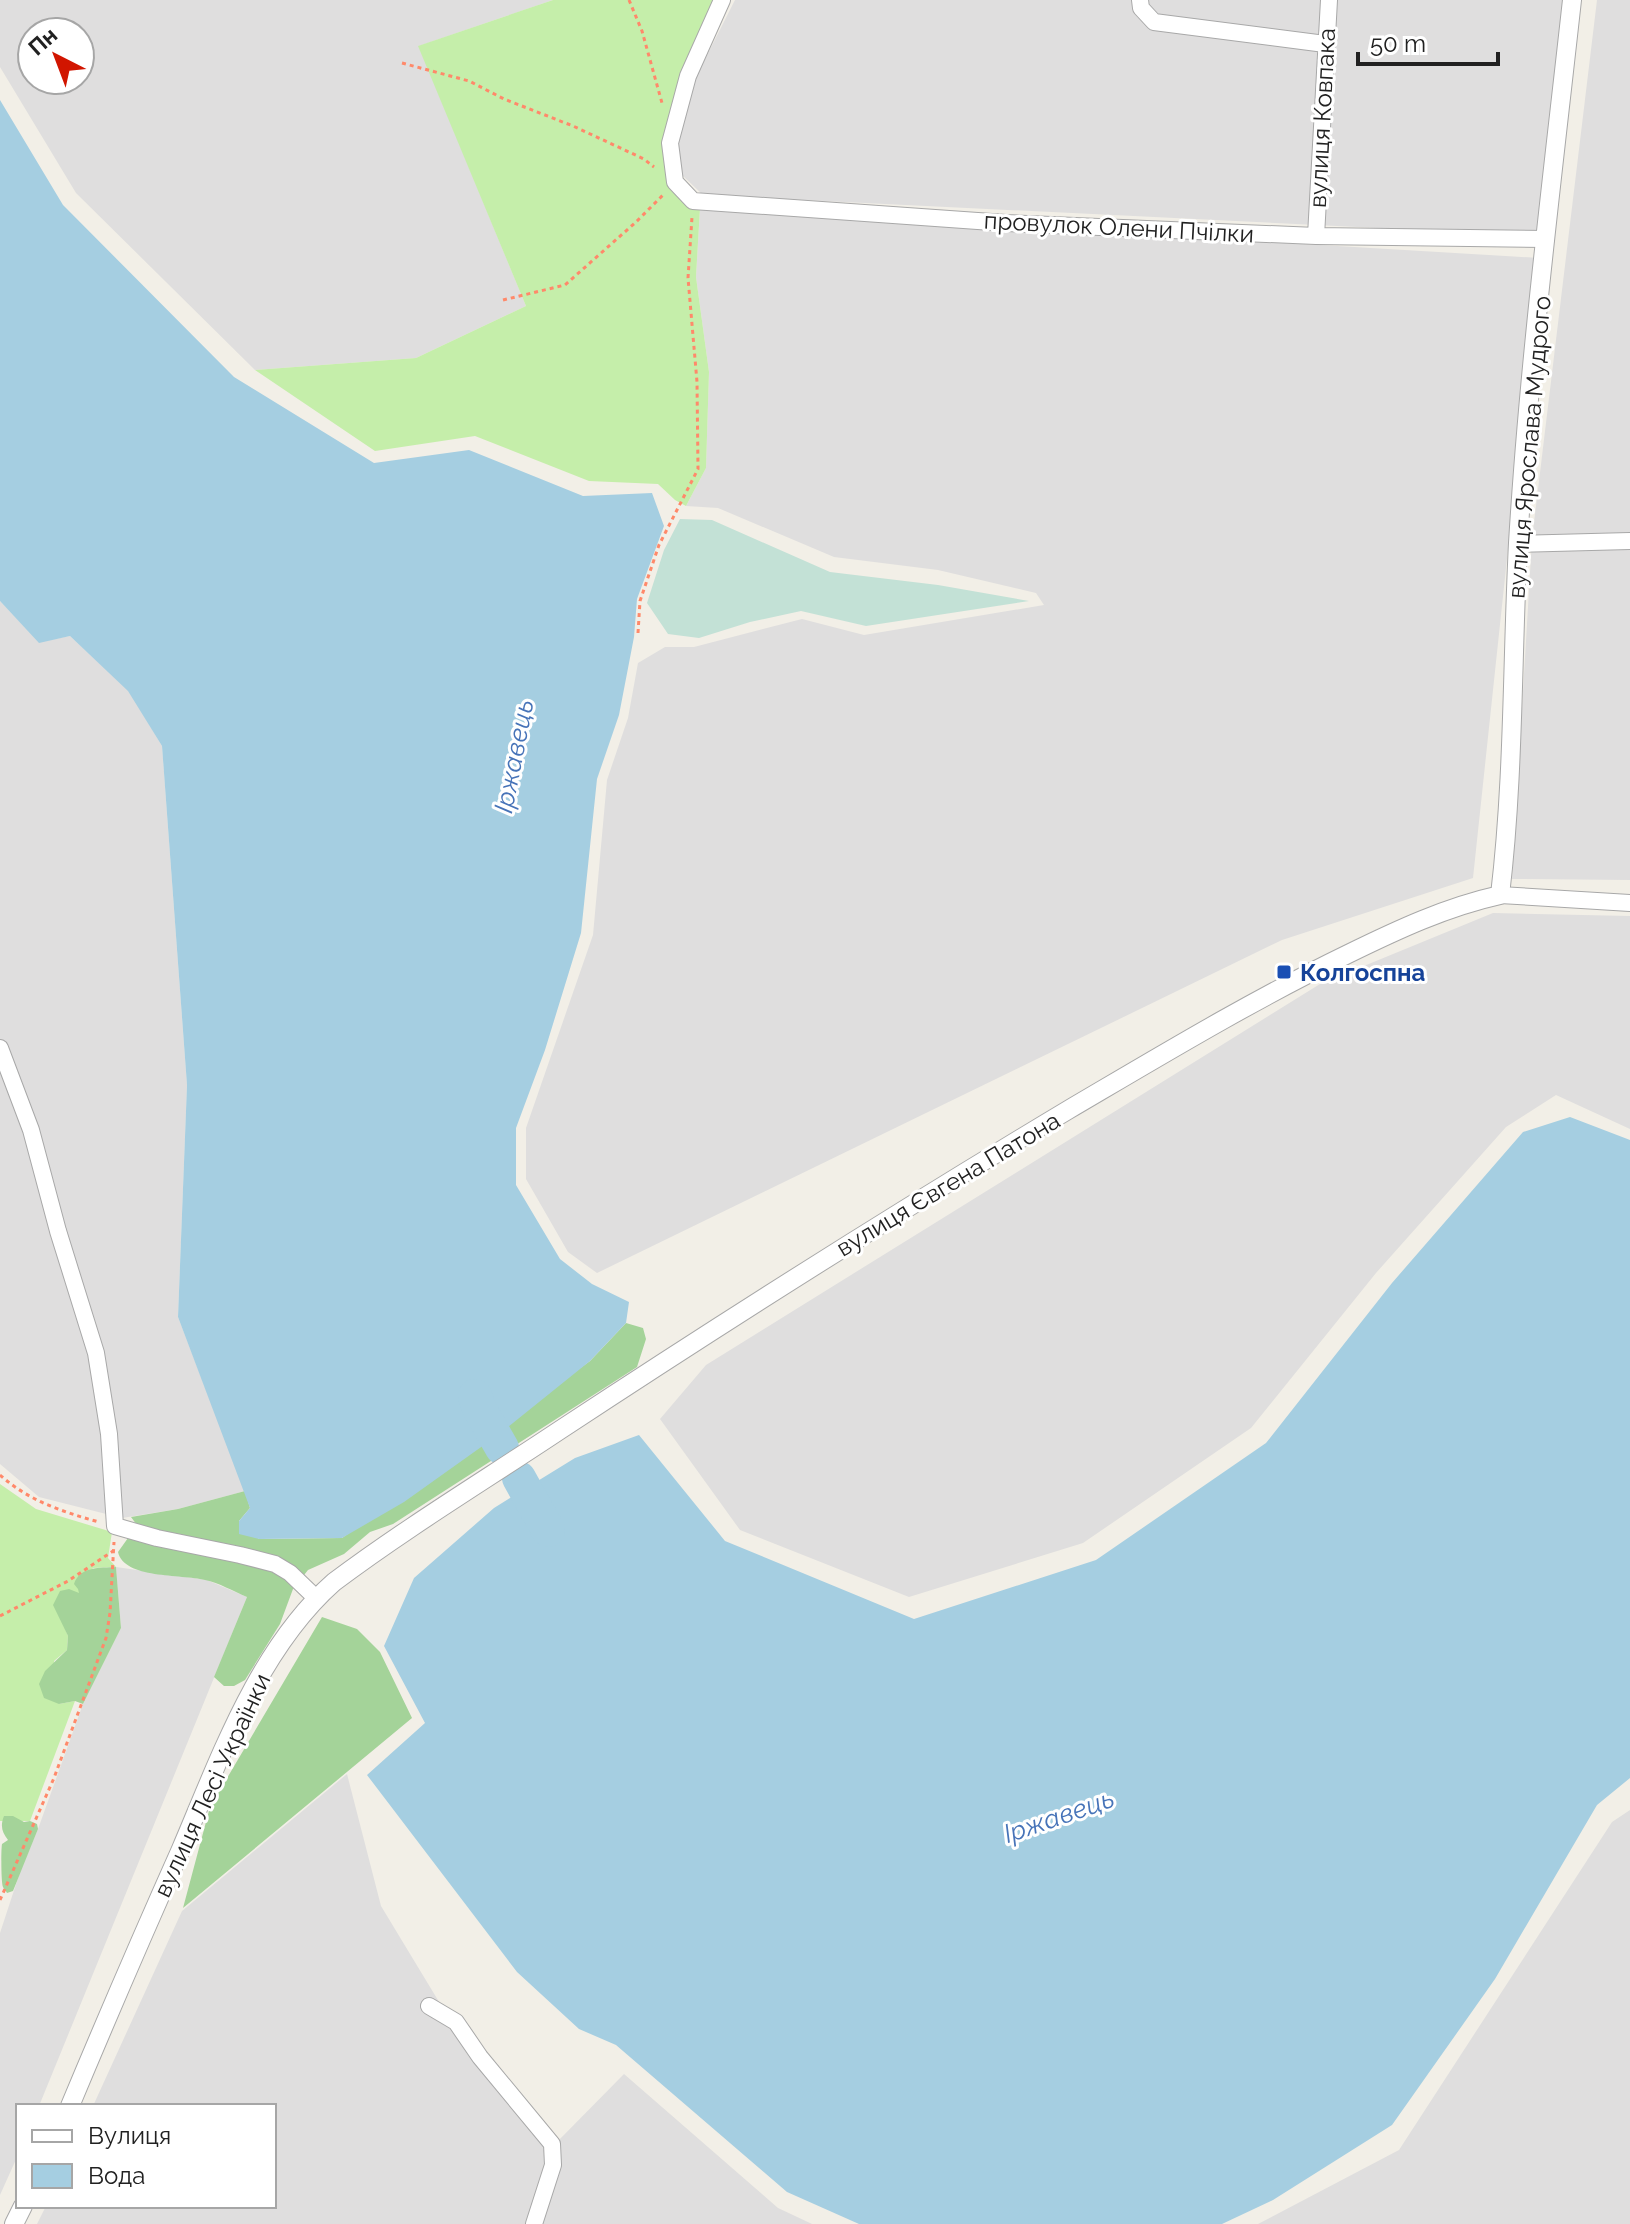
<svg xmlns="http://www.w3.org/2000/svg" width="1630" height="2224" viewBox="0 0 1630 2224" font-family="Raleway,sans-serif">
	<rect width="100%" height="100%" fill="#f2efe7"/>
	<path fill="#dfdede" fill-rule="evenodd" d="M0 0H553L419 46 526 306 416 358 255 370 76 193 0 67ZM32 32H80V80H32Z
		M735 0H1566L1540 236 703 195 681 174 676 142 695 79Z
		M1597 0H1630V880L1512 879 1532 539Z
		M700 208 1539 258 1473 878 1282 940 597 1273 568 1252 526 1179V1128L593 935 607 780 628 718 638 663 665 647H694L802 619 864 635 1044 605 1036 593 938 570 834 557 718 508 686 506 706 468 709 372 696 277Z
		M0 601 39 642 70 636 129 691 162 746 187 1085 178 1317 245 1491 178 1509 122 1518 39 1497 0 1464Z
		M1493 913 1630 916V1129L1556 1095 1506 1127 1376 1273 1251 1428 1083 1543 909 1597 740 1530 660 1419 706 1365 1320 984Z
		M116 1567 207 1580 247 1597 39 2106H18V2155L0 2195V1933L20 1872 38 1829 83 1704 121 1628Z
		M347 1774 381 1906 453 2025 557 2142 624 2074 778 2208 812 2224H37L46 2206H274V2106H93L182 1911Z
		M1630 1810V2224H1258L1399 2150 1612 1822Z"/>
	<path fill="#c5eeaa" d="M553 0H716L683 74 671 183 700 208 696 277 709 372 706 468 686 506 675 500 658 484 589 481 475 436 375 451 255 370 416 358 526 306 418 46Z
		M0 1484 36 1509 112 1532 108 1558 116 1567 93 1568 79 1589V1593L60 1616 68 1636 67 1650 54 1661 59 1704 75 1701 30 1821H0Z"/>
	<path fill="#a4d399" d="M626 1323 643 1328 646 1339 637 1367 393 1524 370 1532 344 1554 308 1570 293 1589 280 1624 245 1680 234 1686H224L214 1677 247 1597C233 1591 219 1583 205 1580 181 1574 124 1579 118 1552L128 1538 151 1544 131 1517 178 1509 245 1491 250 1508 239 1521 259 1539 342 1538 590 1361Z
		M116 1567 121 1628 83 1704 75 1701 59 1704 44 1698 39 1684 45 1671 67 1650 68 1636 53 1605 60 1591 69 1589 79 1593 78 1589 74 1584C80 1566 100 1568 116 1567Z
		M322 1617 357 1629 380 1652 412 1718 183 1908 210 1807Z
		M4 1816H13L24 1822 30 1821 37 1824 38 1829 13 1891 7 1893C6 1891 4 1889 3 1887 1 1883 1 1849 2 1844L8 1840C2 1832 0 1826 4 1816Z"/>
	<path fill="#c3e1d6" d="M680 519 712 520 830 572 938 585 1029 601 866 626 801 611 750 622 699 638 668 634 647 603 664 550Z"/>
	<path fill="#a5cee1" d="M0 100 63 205 234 377 374 463 469 450 583 496 652 493 664 526 637 599 634 637 619 715 597 779 581 933 545 1050 516 1128V1185L560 1259 592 1284 629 1302 626 1323 590 1361 498 1435 404 1502 342 1538 259 1539 239 1534V1521L250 1508 178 1317 187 1085 162 746 128 691 70 636 39 643 0 601Z
		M1570 1117 1630 1140V1778L1597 1805 1495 1979 1392 2125 1273 2200 1222 2224H859L787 2192 616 2045 579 2029 517 1972 367 1775 425 1723 384 1646 414 1578 494 1508 575 1458 639 1435 725 1541 914 1619 1096 1560 1266 1443 1392 1283 1523 1132Z"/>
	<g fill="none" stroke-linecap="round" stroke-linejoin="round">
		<path stroke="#a5cee1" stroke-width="34" d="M475 1396 479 1408 502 1448
			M519 1478 548 1530"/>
		<g stroke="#a8a8a8" stroke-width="18">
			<path id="minor" d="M722 0 688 76 670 143 675 182 693 201 1006 223 1316 236 1546 239
				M1140 0 1141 8 1154 22 1325 44
				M1316 236 1329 0
				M1518 544 1630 541
				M1500 895 1630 903
				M0 1048 31 1130 58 1231 96 1353 109 1434 115 1526 157 1538 240 1555 275 1564 290 1573 316 1598
				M429 2006 456 2022 480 2057 552 2144 553 2165 534 2224"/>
		</g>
		<g stroke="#a8a8a8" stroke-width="20">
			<path id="tertiary" d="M70 2106C106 2020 143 1934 181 1849 220 1758 258 1649 334 1582 406 1528 485 1480 560 1430 727 1320 896 1213 1068 1110 1160 1056 1251 1001 1348 954 1397 930 1446 907 1500 895 1514 779 1512 660 1518 543 1529 362 1552 181 1572 0
				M14 2224 23 2206"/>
		</g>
		<path stroke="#ff896a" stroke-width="3" stroke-dasharray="4 4" stroke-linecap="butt" d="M629 0 642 31 662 103
			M402 63 469 81 504 99 573 126 644 159 654 167
			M503 300 565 285 636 222 663 195
			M638 633 640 601 659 545 698 469 697 382 688 278 692 217
			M0 1475C29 1501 63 1512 99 1522
			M0 1616 68 1581 113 1551
			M0 1900 54 1778 106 1638 110 1613 114 1542"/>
		<use href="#minor" stroke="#fff" stroke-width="16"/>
		<use href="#tertiary" stroke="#fff" stroke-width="18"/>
	</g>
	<rect fill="#1a4fb4" stroke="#fff" stroke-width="3" x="1276" y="964" width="16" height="16" rx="4"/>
	<g text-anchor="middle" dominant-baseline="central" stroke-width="6" stroke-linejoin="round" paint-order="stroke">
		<g font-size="24" fill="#212121" stroke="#fff">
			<text transform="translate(1322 118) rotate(-87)">вулиця Ковпака</text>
			<text transform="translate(1119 227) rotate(3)">провулок Олени Пчілки</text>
			<text transform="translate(1529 447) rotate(-85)">вулиця Ярослава Мудрого</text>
			<text transform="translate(948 1184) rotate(-31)">вулиця Євгена Патона</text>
			<text transform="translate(212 1785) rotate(-65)">вулиця Лесі Українки</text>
		</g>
		<g font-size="24" font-weight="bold" fill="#164399" stroke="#fff" text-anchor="start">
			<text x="1300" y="972">Колгоспна</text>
		</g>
		<g font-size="26" font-style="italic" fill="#4673b8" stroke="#fff">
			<text transform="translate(514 756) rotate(-79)">Іржавець</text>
			<text transform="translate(1059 1816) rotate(-19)">Іржавець</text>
		</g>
	</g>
	<rect x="16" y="2104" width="260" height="104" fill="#ffffff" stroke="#a6a6a6" stroke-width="2"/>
	<rect x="32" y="2130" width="40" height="12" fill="#ffffff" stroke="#a6a6a6" stroke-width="2"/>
	<text x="88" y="2144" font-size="24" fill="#212121">Вулиця</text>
	<rect x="32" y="2164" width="40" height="24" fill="#a5cee1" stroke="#a6a6a6" stroke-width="2"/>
	<text x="88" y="2184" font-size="24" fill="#212121">Вода</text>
	<g transform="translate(56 56) rotate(318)"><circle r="38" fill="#ffffff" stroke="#a6a6a6" stroke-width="2"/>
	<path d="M0-6L14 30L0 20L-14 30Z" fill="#d11500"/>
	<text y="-12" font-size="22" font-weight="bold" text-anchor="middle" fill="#212121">Пн</text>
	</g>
	<path d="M1358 52v12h140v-12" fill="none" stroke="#212121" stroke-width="4"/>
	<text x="1370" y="52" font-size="24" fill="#212121" stroke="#ffffff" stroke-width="6" paint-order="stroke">50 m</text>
</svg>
